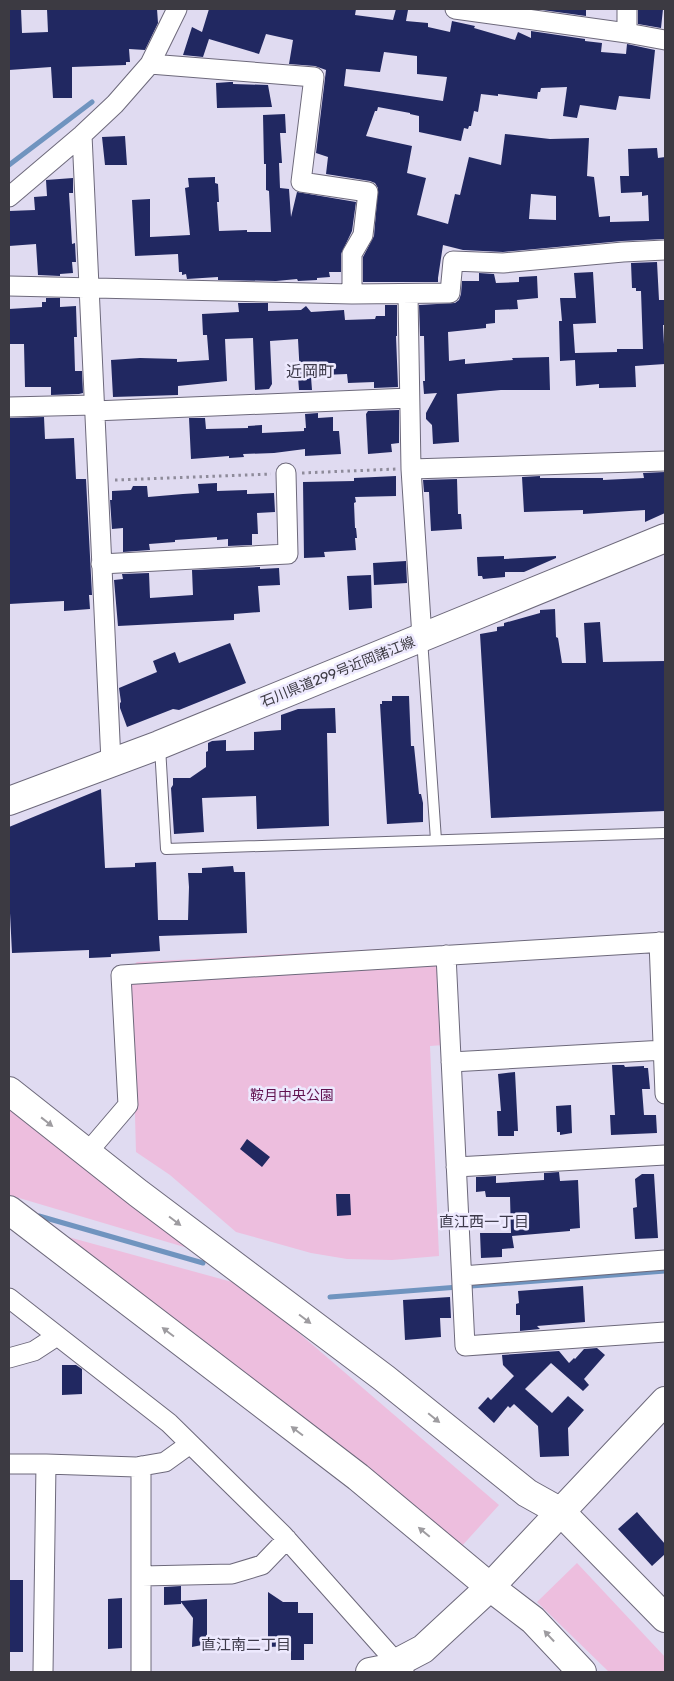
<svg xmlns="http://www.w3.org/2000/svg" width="674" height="1681" viewBox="0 0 674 1681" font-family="Rubik,'Noto Sans JP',sans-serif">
	<rect width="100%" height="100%" fill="#e0dbf1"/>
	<path fill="#edbede" d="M438 946 444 1045 430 1046 439 1256 392 1260 347 1259 311 1253 236 1232 170 1175 136 1152 131 967 137 962Z
		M9 1109 191 1249 9 1195Z
		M61 1235 243 1285 499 1505 461 1547Z
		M577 1563 665 1657V1672H609L537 1602Z"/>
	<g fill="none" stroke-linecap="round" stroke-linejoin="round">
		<path stroke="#7094bf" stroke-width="5" d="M9 165 92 102
			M39 1216 203 1263
			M330 1297 665 1271"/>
	</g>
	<path fill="#212861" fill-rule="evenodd" d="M9 9H21L22 33 48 32 47 9H157L158 23 145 50 129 49 130 62H126V65L72 67V98H53L51 67 9 70Z
		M209 9H356L355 15 393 20 396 9H401L408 10 406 21 428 23V27L450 32 452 21 475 26 474 28 515 40 518 32 531 38V31L585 39V41L602 43 601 52 626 54 627 44 655 50 650 99 619 96 616 110 580 105 577 118 563 116 567 87 541 88 540 92H538L537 99 498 94V96L481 94 478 112 474 111 471 126H469L468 129 464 128 461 141 419 132V116L410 114V113L378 107 377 111H375L366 136 412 146 407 173 426 178 417 215 448 224 455 194 460 195 469 157 501 165 505 134 550 139 589 138 587 176 594 177 599 217 610 216V222L649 221 648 195 642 196V192L621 193 620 176H629L628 149 657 148 658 158 665 157V239L622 241 503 252 463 250 443 245 438 278V282H440H363V257L374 236 378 188 375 183 370 181 326 174 328 157 316 153 326 70 315 66 289 64 293 40 266 34 259 54 209 39 203 57 183 55 192 27 202 32ZM384 52 417 56V74L447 77 443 101 344 86 346 69 380 72ZM531 194 556 196V220L529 219Z
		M535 9H586V16Z
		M638 9H663L661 28 638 24Z
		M230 82H233V84L268 85 272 107 217 108 216 83Z
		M285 114 286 133H280L282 163H279L280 188 289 189 291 217 297 192 356 202 352 231 341 254V272H329L330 277 317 278V280L298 281 297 279 276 281 218 280V277L187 279 186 274 182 275V272H179L178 254 135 256 132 200 150 199V237L190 235 185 188 189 187 188 178 215 177V183L218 184 219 202H217L219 231 247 230V232H271L269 191 266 190V164H264L263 115Z
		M125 136 127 165H105L102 137Z
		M73 178V193H69L72 244 75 243 76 262H72L73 273 60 274V276L38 275 36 244 9 246V211L35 210 34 197 47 196 46 180Z
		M657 262 659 300H664V305H665V325H663L665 364 635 366 636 387 599 388V384L576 386 575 360 560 361 559 321H562L560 298H576L574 273 593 272 596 323 573 324 575 353 617 352V349H643L641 291H636V288H632L631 263Z
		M479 273 494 274 496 283 519 282V277L537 276 538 298 517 300 518 309 495 310V323L486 324V328L448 332 449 361 465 359V364L513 360 512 358 549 357 550 390H501L457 394 459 442 433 444 432 425 426 419V413L437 393 424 394 423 381H425L424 336H420L419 305 455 303 459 300 461 294 462 281H479Z
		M46 298H60V307L76 306 77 337H74L75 371H82L83 393 79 394 51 395V387H25L24 344H9V309L42 307V302H46Z
		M238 303H268V311L301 310 306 306 311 312 344 310 345 320 375 319 376 316H385V305H397V336H396L398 387 374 388V382L348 383 347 374 300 376 298 339 270 341 272 384 269 389 255 390 253 338 225 339 227 381 178 386V395L113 397 111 360 140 358 177 359V362L209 360 207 335H203L202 314 239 312Z
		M298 377H311L312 390H299Z
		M399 410V443L391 444 392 452 368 454 366 414 368 411Z
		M318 413V418L333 417V431H339L341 454 305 456V449L274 453 243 454 244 457 229 458V456L191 459 189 418H205L206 429 248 428V426L262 425V433L304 431V428H306L305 414Z
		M44 417 45 439 74 438 76 479H86L92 595H89L90 609 64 611V601L9 604V418Z
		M665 472V513L645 522V510L583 514V510L524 512 522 477 540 476V478H603V480L644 478 643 473Z
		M396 476V496L355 497 356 502 354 503 355 528H356L357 538H355L356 550 324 552 325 557 304 558 303 482 354 481V478Z
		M457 479 458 514H461L462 529 431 531 429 492H424L423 480Z
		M217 483V491L247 490V494L274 493 275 512 257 513 258 534H252V545L228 546V539L217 540V537L175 540V542L149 544 150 550 123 552V528L112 529 110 500H112V491L131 490 133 486H147L148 497 183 494 199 493 198 484Z
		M504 556V559L556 556V558L524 572H505V577L483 579 482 576H478L477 557Z
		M406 561 407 583 374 585 373 563Z
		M260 567V569L279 568 280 585 258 586 260 612 234 614V620L118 626 114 580 123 579 122 574 149 573 150 598 193 595 192 570Z
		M371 575 372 608 349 610 347 576Z
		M555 609 556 637 558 638 562 663H586L584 623 600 622 603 662 665 661V811L491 818 480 634 497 631V627L504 626V623L540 613V610Z
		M230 643 246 683 179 710 173 709 127 727 120 708V703L121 702 119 688 157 672 153 661 175 652 179 663Z
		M392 696H409L411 746H414L419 794H421L423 803V822L387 824 380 704H382V701H392Z
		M335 708 336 733H327L329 826 257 829 256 796 202 798 204 832 174 834 171 788 173 785V778H190L206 767V752L208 751V743L212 741 226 740V751L254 750V732L281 730V715L298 709Z
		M101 789 105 868 135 867V863L156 862 158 920H188L189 887 188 873H202V868L233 866 234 872H245L247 933 159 936 160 951 111 954V957L89 958V950L12 953 9 893V827Z
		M612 1065H624L625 1067 644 1066V1068H648L650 1089H642L644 1115H656L657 1133 611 1135 610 1115H615Z
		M515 1072 518 1131H514V1136H498L497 1111H501L498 1074Z
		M571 1105 572 1133 560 1135V1132H557L556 1106Z
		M247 1139 270 1157 262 1167 240 1149Z
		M559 1172 560 1181 578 1180 580 1228 570 1229V1231L512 1236 514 1248 502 1249V1257L481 1258 480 1233H511L510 1197H486L485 1191 476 1192V1177L496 1176V1183L544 1180V1173Z
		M642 1174H654L658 1238 635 1239 633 1208 637 1207 635 1179Z
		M336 1194H350L351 1215 337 1216Z
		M583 1286 585 1322 537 1326 540 1329 520 1331V1315H516V1304L519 1303 518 1291Z
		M450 1297 451 1318H440L441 1337 405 1340 403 1300Z
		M597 1348 605 1355 584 1379 589 1385 583 1391 551 1363 525 1389 552 1413 568 1396 584 1410 568 1428 569 1456 540 1457 538 1426 514 1404 510 1408 508 1406 494 1423 478 1408 488 1397 491 1400 514 1376 503 1365 502 1355 559 1351 569 1363 574 1358 575 1359 584 1349Z
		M62 1365H76L82 1369V1394L62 1395Z
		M637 1512 665 1544V1554L652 1566 618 1529Z
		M9 1580H23V1652H9Z
		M181 1586V1601L207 1599V1644L192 1647 193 1618 181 1602V1604L164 1605V1587Z
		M268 1592 283 1602H298V1613H313V1644H304V1660H291V1646L268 1647Z
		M122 1598V1648L108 1649V1599Z"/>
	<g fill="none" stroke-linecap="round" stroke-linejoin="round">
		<g stroke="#6d697b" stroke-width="12">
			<path id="lane" d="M422 639 436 840
				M160 747 166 849 665 833"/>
		</g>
		<g stroke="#6d697b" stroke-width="21">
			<path id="street" d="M455 9 627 33 665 40
				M627 9V33
				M150 64 314 77 301 182 368 192 363 235 352 254V294
				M82 135 111 762
				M9 197 82 135 115 104 150 64 177 9
				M9 286 352 294 450 293 453 261 503 263 623 252 665 250
				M408 295 411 469 422 637
				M9 407 94 405
				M94 411 409 398
				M411 469 665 461
				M101 564 288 554 286 473
				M659 942 665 1094
				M446 955 465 1346 665 1332
				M451 1062 665 1050
				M87 1153 128 1105 121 975 665 942
				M456 1167 665 1155
				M462 1276 665 1260
				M9 1298 169 1423 283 1535 404 1671
				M9 1358 34 1351 57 1336
				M9 1464H46L43 1672
				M46 1464 136 1467 165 1462 190 1444
				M141 1466V1672
				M142 1576 232 1574 262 1565 287 1539"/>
		</g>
		<g stroke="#6d697b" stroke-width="30">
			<path id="secondary" d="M9 801 159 745 665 538
				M9 1091 138 1193 384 1378 527 1493 561 1512 665 1618
				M9 1210 358 1477 490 1587 533 1620 582 1672
				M370 1672 385 1669 423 1649 490 1587 665 1401"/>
		</g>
		<path stroke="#8e8b9a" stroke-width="3" stroke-dasharray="2.5 4" stroke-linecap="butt" d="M302 473 396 469
			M115 480 271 474"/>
		<use href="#lane" stroke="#fff" stroke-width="10"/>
		<use href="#street" stroke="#fff" stroke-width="19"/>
		<use href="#secondary" stroke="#fff" stroke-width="28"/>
	</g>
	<defs><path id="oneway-solid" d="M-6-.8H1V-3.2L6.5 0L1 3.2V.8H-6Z" transform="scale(1.25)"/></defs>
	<g fill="#9e9ca0">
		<use href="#oneway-solid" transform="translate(47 1122) rotate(38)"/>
		<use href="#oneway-solid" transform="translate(175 1221) rotate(37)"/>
		<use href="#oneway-solid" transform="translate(305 1319) rotate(37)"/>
		<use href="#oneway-solid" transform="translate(168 1332) rotate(-143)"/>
		<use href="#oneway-solid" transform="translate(434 1418) rotate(39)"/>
		<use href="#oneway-solid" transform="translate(297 1431) rotate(-143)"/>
		<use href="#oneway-solid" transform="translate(424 1532) rotate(-140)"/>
		<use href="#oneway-solid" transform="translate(549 1636) rotate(-133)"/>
	</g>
	<g text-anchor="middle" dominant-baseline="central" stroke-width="5" stroke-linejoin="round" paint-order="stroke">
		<g font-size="14" fill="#3c3a42" stroke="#ede9fe">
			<text transform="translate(338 672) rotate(-22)">石川県道299号近岡諸江線</text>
		</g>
		<g font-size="14" fill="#60114f" stroke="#ede9fe">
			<text x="292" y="1095">鞍月中央公園</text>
		</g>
		<g font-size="15" fill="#3d3a4a" stroke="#ede9fe">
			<text x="484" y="1222">直江西一丁目</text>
			<text x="246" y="1645">直江南二丁目</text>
		</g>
		<g font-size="16" fill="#3d3a4a" stroke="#ede9fe">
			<text x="310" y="371">近岡町</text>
		</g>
	</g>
	<rect width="674" height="1681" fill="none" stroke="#3c3a42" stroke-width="20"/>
</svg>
